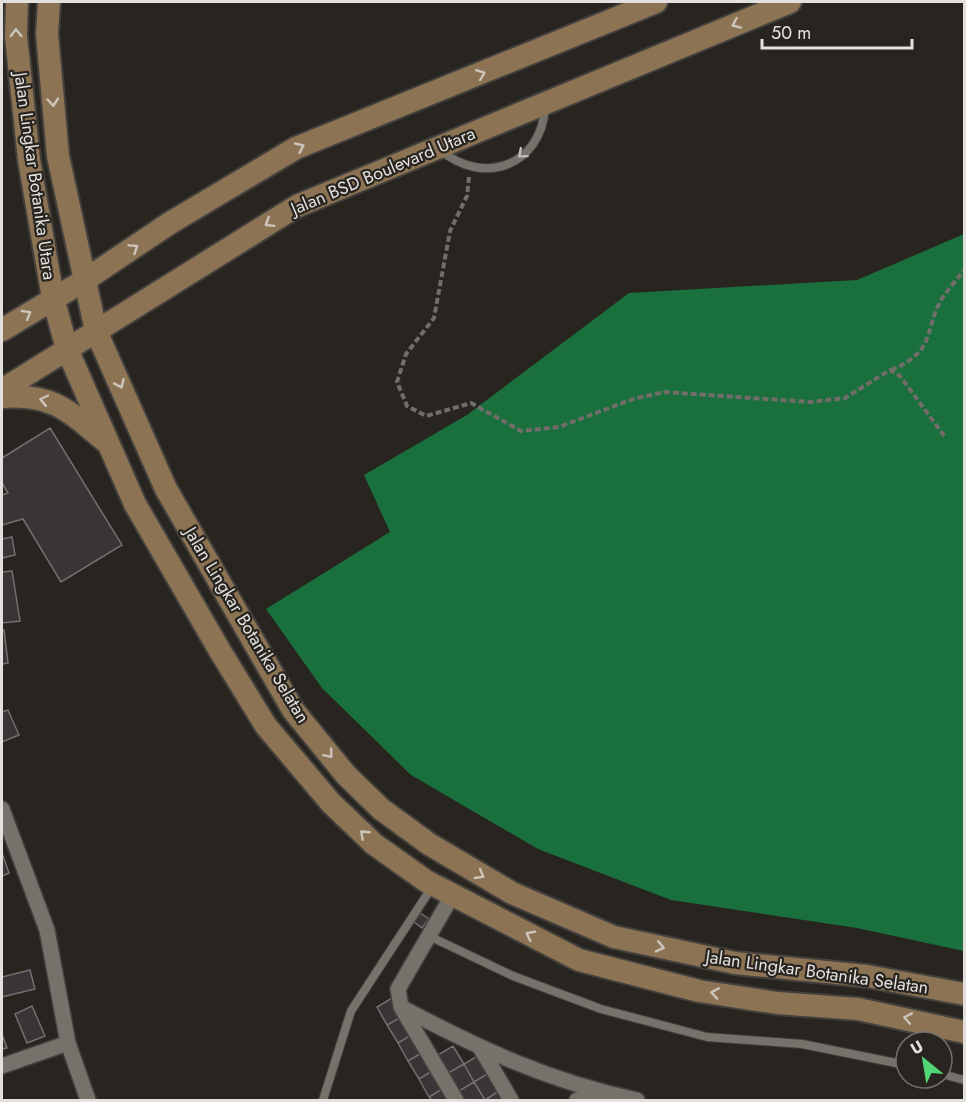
<svg xmlns="http://www.w3.org/2000/svg" width="966" height="1102" viewBox="0 0 966 1102" font-family="Jost,sans-serif">
	<rect width="100%" height="100%" fill="#282520"/>
	<path fill="#1a703d" d="M964 234V951L857 928 671 900 538 849 411 775 322 688 266 609 390 532 364 475 467 415 629 293 857 280Z"/>
	<path fill="#3a3437" stroke="#756e71" stroke-width="1.5" d="M50 428 122 545 61 582 23 519 2 525V495L8 493 2 483V458Z
		M12 537 15 555 2 558V539Z
		M12 571 20 621 2 623V572Z
		M2 630H4L8 663 2 664Z
		M8 710 19 735 2 742V712Z
		M2 853 9 873 2 876Z
		M420 913 429 919 422 928 414 922Z
		M30 970 35 989 2 997V977Z
		M392 998 403 1016 387 1025 377 1007Z
		M32 1006 45 1036 27 1043 15 1014Z
		M403 1016 413 1034 398 1043 387 1025Z
		M2 1034 7 1048 2 1049Z
		M413 1034 423 1052 408 1061 398 1043Z
		M453 1046 464 1064 448 1073 438 1055Z
		M423 1052 434 1070 419 1079 408 1061Z
		M479 1055 489 1073 474 1082 464 1064Z
		M464 1064 474 1082 459 1091 448 1073Z
		M434 1070 444 1088 429 1097 419 1079Z
		M489 1073 499 1091 485 1100 474 1082Z
		M474 1082 485 1100H465L459 1091Z
		M444 1088 452 1100H432L429 1097Z
		M499 1091 505 1100H485Z"/>
	<g fill="none" stroke-linecap="round" stroke-linejoin="round">
		<g stroke="#43403d" stroke-width="10">
			<path id="lane" d="M439 149C483 187 541 166 545 108
				M429 936 513 976 601 1009 707 1037 802 1044 906 1065
				M942 1074 964 1080
				M323 1100 351 1011 432 887"/>
		</g>
		<g stroke="#43403d" stroke-width="18">
			<path id="street" d="M2 809 47 930 68 1043 88 1100
				M452 896 398 989 401 1007 456 1100
				M401 1007C480 1049 548 1081 637 1100
				M481 1049 511 1100
				M2 1066 68 1043
				M577 1100 603 1094"/>
		</g>
		<g stroke="#43403d" stroke-width="26">
			<path id="secondary" d="M17 2 16 36 29 160 53 298 67 349 135 504 220 651 266 726 331 803 374 844 426 881 579 960 699 991 777 1003 858 1009 964 1032
				M49 2 47 34 58 156 96 331 166 489 293 710 346 775 381 809 429 844 512 893 614 937 735 963 867 976 964 994
				M2 330 85 280 170 223 296 148 656 2
				M2 390 297 206 790 2
				M2 397C52 393 69 411 105 441"/>
		</g>
		<path stroke="#716e69" stroke-width="4" stroke-dasharray="6 3" stroke-linecap="butt" d="M469 177 467 196 450 231 434 318 406 354 397 382 407 406 426 416 471 403 521 431 559 427 633 399 664 392 810 402 845 398 890 370 900 376 945 437
			M891 370C936 351 923 334 941 300 947 290 957 280 964 270"/>
		<use href="#lane" stroke="#75716b" stroke-width="8"/>
		<use href="#street" stroke="#75716b" stroke-width="15"/>
		<use href="#secondary" stroke="#8b7354" stroke-width="22"/>
	</g>
	<defs><path id="oneway-chevron" d="M-2-3.5L2.5 0L-2 3.5" fill="none" stroke-width="1.6" stroke-linecap="round" stroke-linejoin="round" transform="scale(1.5)"/></defs>
	<g stroke="#cdc5bb">
		<use href="#oneway-chevron" transform="translate(736 24) rotate(157)"/>
		<use href="#oneway-chevron" transform="translate(16 33) rotate(-91)"/>
		<use href="#oneway-chevron" transform="translate(481 74) rotate(-22)"/>
		<use href="#oneway-chevron" transform="translate(53 102) rotate(85)"/>
		<use href="#oneway-chevron" transform="translate(300 147) rotate(-25)"/>
		<use href="#oneway-chevron" transform="translate(269 223) rotate(148)"/>
		<use href="#oneway-chevron" transform="translate(134 248) rotate(-34)"/>
		<use href="#oneway-chevron" transform="translate(27 314) rotate(-31)"/>
		<use href="#oneway-chevron" transform="translate(120 384) rotate(66)"/>
		<use href="#oneway-chevron" transform="translate(44 400) rotate(-168)"/>
		<use href="#oneway-chevron" transform="translate(329 754) rotate(50)"/>
		<use href="#oneway-chevron" transform="translate(364 834) rotate(-137)"/>
		<use href="#oneway-chevron" transform="translate(480 875) rotate(31)"/>
		<use href="#oneway-chevron" transform="translate(530 935) rotate(-153)"/>
		<use href="#oneway-chevron" transform="translate(660 947) rotate(13)"/>
		<use href="#oneway-chevron" transform="translate(715 993) rotate(-171)"/>
		<use href="#oneway-chevron" transform="translate(908 1018) rotate(-169)"/>
	</g>
	<use stroke="#c2bfbb" href="#oneway-chevron" transform="translate(522 154) rotate(140)"/>
	<g text-anchor="middle" dominant-baseline="central" stroke-width="4.5" stroke-linejoin="round" paint-order="stroke">
		<g font-size="18" fill="#e3e0dd" stroke="#282520">
			<text transform="translate(383 171) rotate(-23)">Jalan BSD Boulevard Utara</text>
			<text transform="translate(35 176) rotate(82)">Jalan Lingkar Botanika Utara</text>
			<text transform="translate(247 625) rotate(59)">Jalan Lingkar Botanika Selatan</text>
			<text transform="translate(817 972) rotate(8)">Jalan Lingkar Botanika Selatan</text>
		</g>
	</g>
	<rect width="966" height="1102" fill="none" stroke="#e3e0dd" stroke-width="6"/>
	<g transform="translate(924 1060) rotate(330)"><circle r="28" fill="#282520" stroke="#73706c" stroke-width="1.5"/>
	<path d="M0-4.5L10 22L0 15L-10 22Z" fill="#50d674"/>
	<text y="-9" font-size="16" font-weight="bold" text-anchor="middle" fill="#e3e0dd">U</text>
	</g>
	<path d="M762 39v9h150v-9" fill="none" stroke="#e3e0dd" stroke-width="3"/>
	<text x="771" y="39" font-size="18" fill="#e3e0dd" stroke="#282520" stroke-width="4.5" paint-order="stroke">50 m</text>
</svg>
